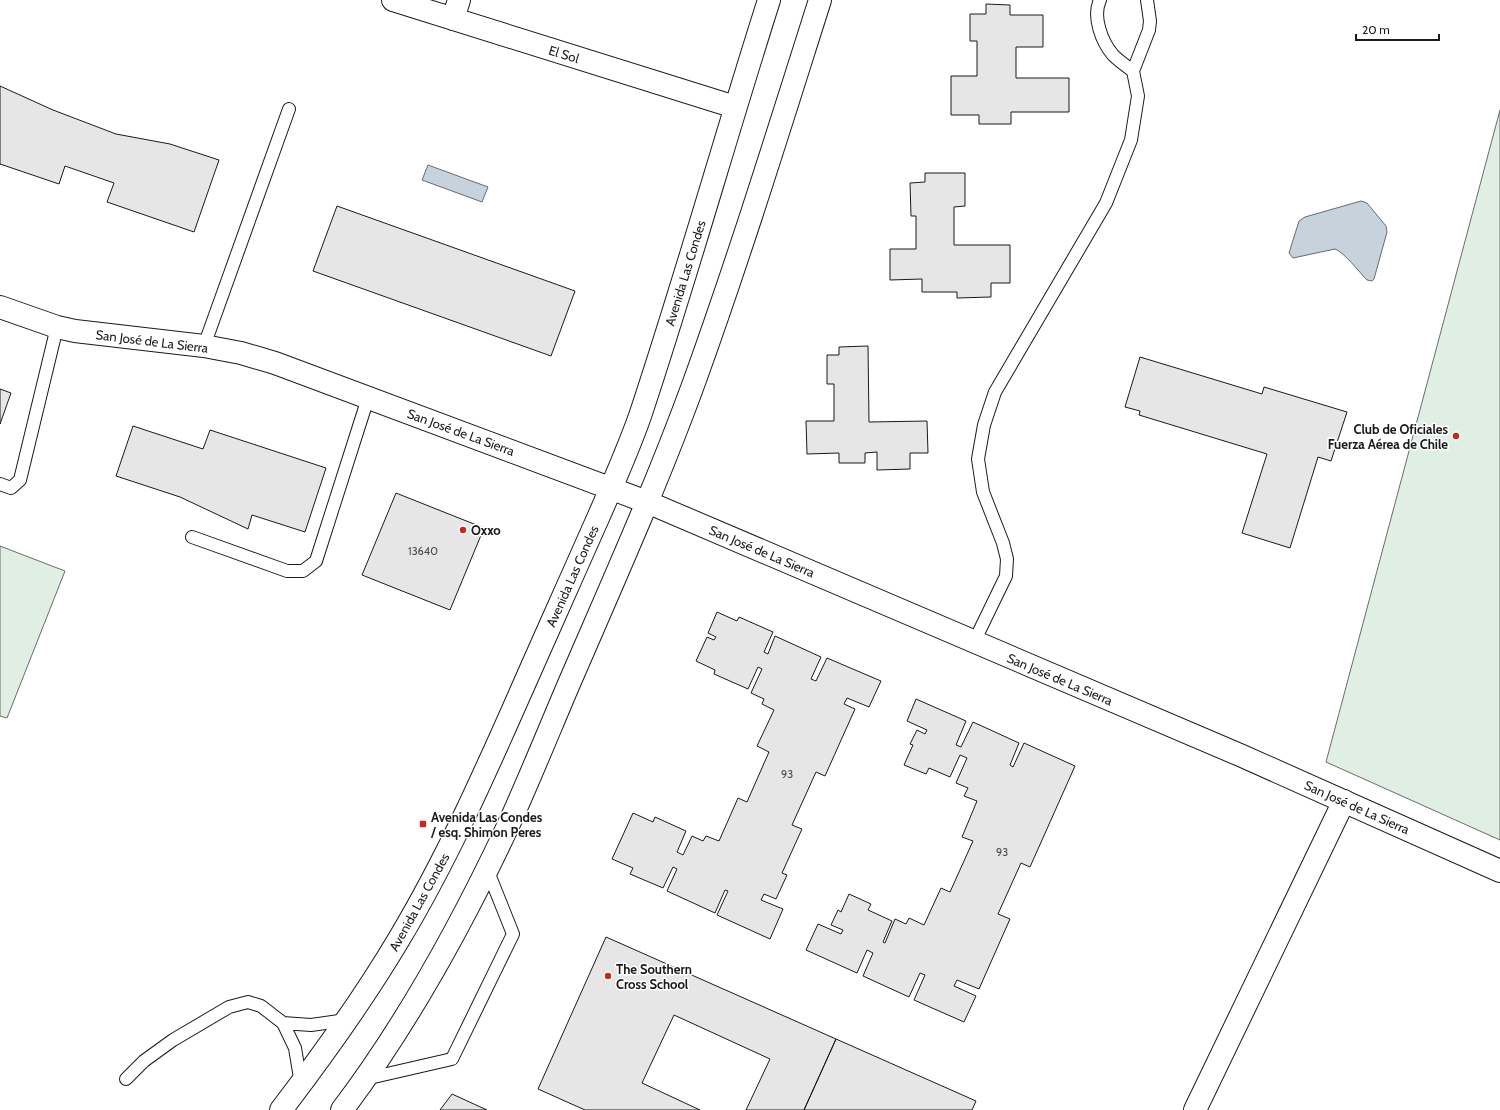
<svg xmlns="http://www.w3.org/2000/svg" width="1500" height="1110" viewBox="0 0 1500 1110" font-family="Cabin,sans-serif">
	<rect width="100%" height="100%" fill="#fff"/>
	<path fill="#e0efe3" stroke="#6a6a6a" d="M1500 110V840L1326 762Z
		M0 546 65 571 7 718 0 716Z"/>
	<path fill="#c6d2dc" stroke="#6a6a6a" d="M428 165 488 187 482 202 422 180Z
		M1361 201 1367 203 1386 226 1387 232 1374 279 1372 281 1367 280C1359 272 1345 253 1335 249L1293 258 1289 253 1299 221 1305 217Z"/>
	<path fill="#e6e6e6" stroke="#1a1a1a" d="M986 4 1010 5V15H1043V47H1016V78H1069V112H1011V124H979V115H951V76H977V41H970V14H986Z
		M0 86 53 110 116 134 170 144 219 160 194 232 107 202 114 183 65 166 59 184 0 164Z
		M925 173H965V206L954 207V245H1010V283H991V297L957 298V292H922V279L890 280V249H916V216H911L910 183 925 182Z
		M337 206 575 291 551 356 313 271Z
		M868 346 869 422 927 421 928 453H910V469L877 470V452L865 453V463H839V453L807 454 806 421H834V384H827V355H839V347Z
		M1140 357 1262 394 1264 387 1347 412 1331 461 1318 457 1290 548 1242 533 1267 454 1139 415 1140 411 1125 407Z
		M0 389 11 393 0 424Z
		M133 426 203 449 210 430 326 468 305 532 252 515 248 529 180 497 116 476Z
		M396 493 484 528 450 610 362 575Z
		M717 612 737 621 739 617 773 632 764 652 768 654 775 636 821 657 811 679 816 681 827 658 881 681 869 707 847 698 844 704 855 709 825 776 816 772 792 825 802 829 782 873 787 875 776 899 764 894 761 900 783 909 770 939 717 915 728 891 725 890 715 913 667 891 677 869 673 867 663 888 630 874 633 868 612 859 633 813 653 822 655 817 686 831 677 852 683 855 692 836 703 841 706 836 719 841 738 798 747 802 769 752 757 746 774 710 762 704 764 699 751 693 762 669 758 667 748 689 714 674 715 670 696 661 707 637 714 640 716 637 708 633Z
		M916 699 966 721 956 745 961 747 973 722 1019 743 1010 765 1013 767 1024 743 1075 766 1030 867 1021 863 998 914 1010 919 979 989 957 980 954 986 976 996 964 1022 914 1000 925 975 920 973 909 997 863 976 873 953 867 950 857 973 806 950 818 924 841 934 843 930 831 925 838 910 841 912 849 894 871 904 868 910 892 921 883 942 885 943 895 919 906 924 909 918 924 925 941 888 950 892 973 841 962 837 977 801 964 796 968 788 956 783 967 758 960 755 950 777 929 768 926 774 904 765 913 745 910 744 917 730 925 734 927 730 907 721Z
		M606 937 836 1039 804 1110H746L770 1059 674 1015 642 1083 700 1110H585L538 1089Z
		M836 1039 976 1101 972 1110H804Z
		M452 1094 487 1110H440Z"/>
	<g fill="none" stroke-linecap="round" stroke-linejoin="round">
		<g stroke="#1a1a1a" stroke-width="14">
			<path id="service" d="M1100 0C1092 17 1102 42 1113 55 1119 61 1126 66 1133 71
				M204 346 289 109
				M0 484 11 488 20 480 57 327
				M192 537 287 571H303L316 561 368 398
				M974 642 1006 576 1007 559 1003 543 983 492 978 459 984 425 995 392 1106 203 1131 140 1138 96 1133 71 1149 30 1150 21 1147 0
				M283 1023 311 1025 346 1020
				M126 1079 144 1061 173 1040 229 1007 248 1002 261 1006 283 1023 295 1048 301 1084
				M365 1079 452 1059 513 934 487 869"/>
		</g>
		<g stroke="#1a1a1a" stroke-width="24">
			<path id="minor" d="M393 0 735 107
				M453 19 459 0
				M1195 1110 1344 801"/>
		</g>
		<g stroke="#1a1a1a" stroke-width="24">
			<path id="tertiary" d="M647 502 1240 755 1500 871"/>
		</g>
		<g stroke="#1a1a1a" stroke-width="24">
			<path id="secondary" d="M0 307 57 327 75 331 204 346 241 353 275 363 647 502
				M281 1110C323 1055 364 998 399 939 457 842 500 738 546 635 563 596 581 557 598 518 613 484 628 450 640 416 686 278 725 138 769 0
				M342 1110C408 1023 461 926 508 826 529 780 548 733 568 686 612 584 658 482 696 377 741 252 780 126 820 0"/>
		</g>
		<use href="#service" stroke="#fff" stroke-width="12"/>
		<use href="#minor" stroke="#fff" stroke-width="22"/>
		<use href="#tertiary" stroke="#fff" stroke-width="22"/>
		<use href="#secondary" stroke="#fff" stroke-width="22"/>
	</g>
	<g fill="#c62828" stroke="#fff" stroke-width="1.5">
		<circle cx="1456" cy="436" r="4"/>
		<circle cx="463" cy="530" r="4"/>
		<rect x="419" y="820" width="8" height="8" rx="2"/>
		<circle cx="608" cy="976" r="4"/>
	</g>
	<g text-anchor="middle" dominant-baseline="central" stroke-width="3" stroke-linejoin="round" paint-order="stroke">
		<g font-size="11" fill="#4d4d4d">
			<text x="423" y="551">13640</text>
			<text x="787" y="774">93</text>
			<text x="1002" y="852">93</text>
		</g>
		<g font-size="13" fill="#1a1a1a" stroke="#fff">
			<text transform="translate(564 54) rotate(17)">El Sol</text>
			<text transform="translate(685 273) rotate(-73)">Avenida Las Condes</text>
			<text transform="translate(152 341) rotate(7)">San José de La Sierra</text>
			<text transform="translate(461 432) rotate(20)">San José de La Sierra</text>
			<text transform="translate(762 551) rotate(23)">San José de La Sierra</text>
			<text transform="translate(572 576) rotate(-66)">Avenida Las Condes</text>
			<text transform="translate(1060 679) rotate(23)">San José de La Sierra</text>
			<text transform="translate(1357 807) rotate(24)">San José de La Sierra</text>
			<text transform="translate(419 902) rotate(-61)">Avenida Las Condes</text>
		</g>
		<g font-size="13" font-weight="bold" fill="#1a1a1a" stroke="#fff" text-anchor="start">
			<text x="1448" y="429" text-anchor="end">Club de Oficiales<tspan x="1448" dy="15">Fuerza Aérea de Chile</tspan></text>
			<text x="471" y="530">Oxxo</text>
			<text x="431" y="817">Avenida Las Condes<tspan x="431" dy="15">/ esq. Shimon Peres</tspan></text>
			<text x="616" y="969">The Southern<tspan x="616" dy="15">Cross School</tspan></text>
		</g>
	</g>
	<path d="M1356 34v6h83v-6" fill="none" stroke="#1a1a1a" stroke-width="2"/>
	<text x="1362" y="34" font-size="12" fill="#1a1a1a" stroke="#ffffff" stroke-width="3" paint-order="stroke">20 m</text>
</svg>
